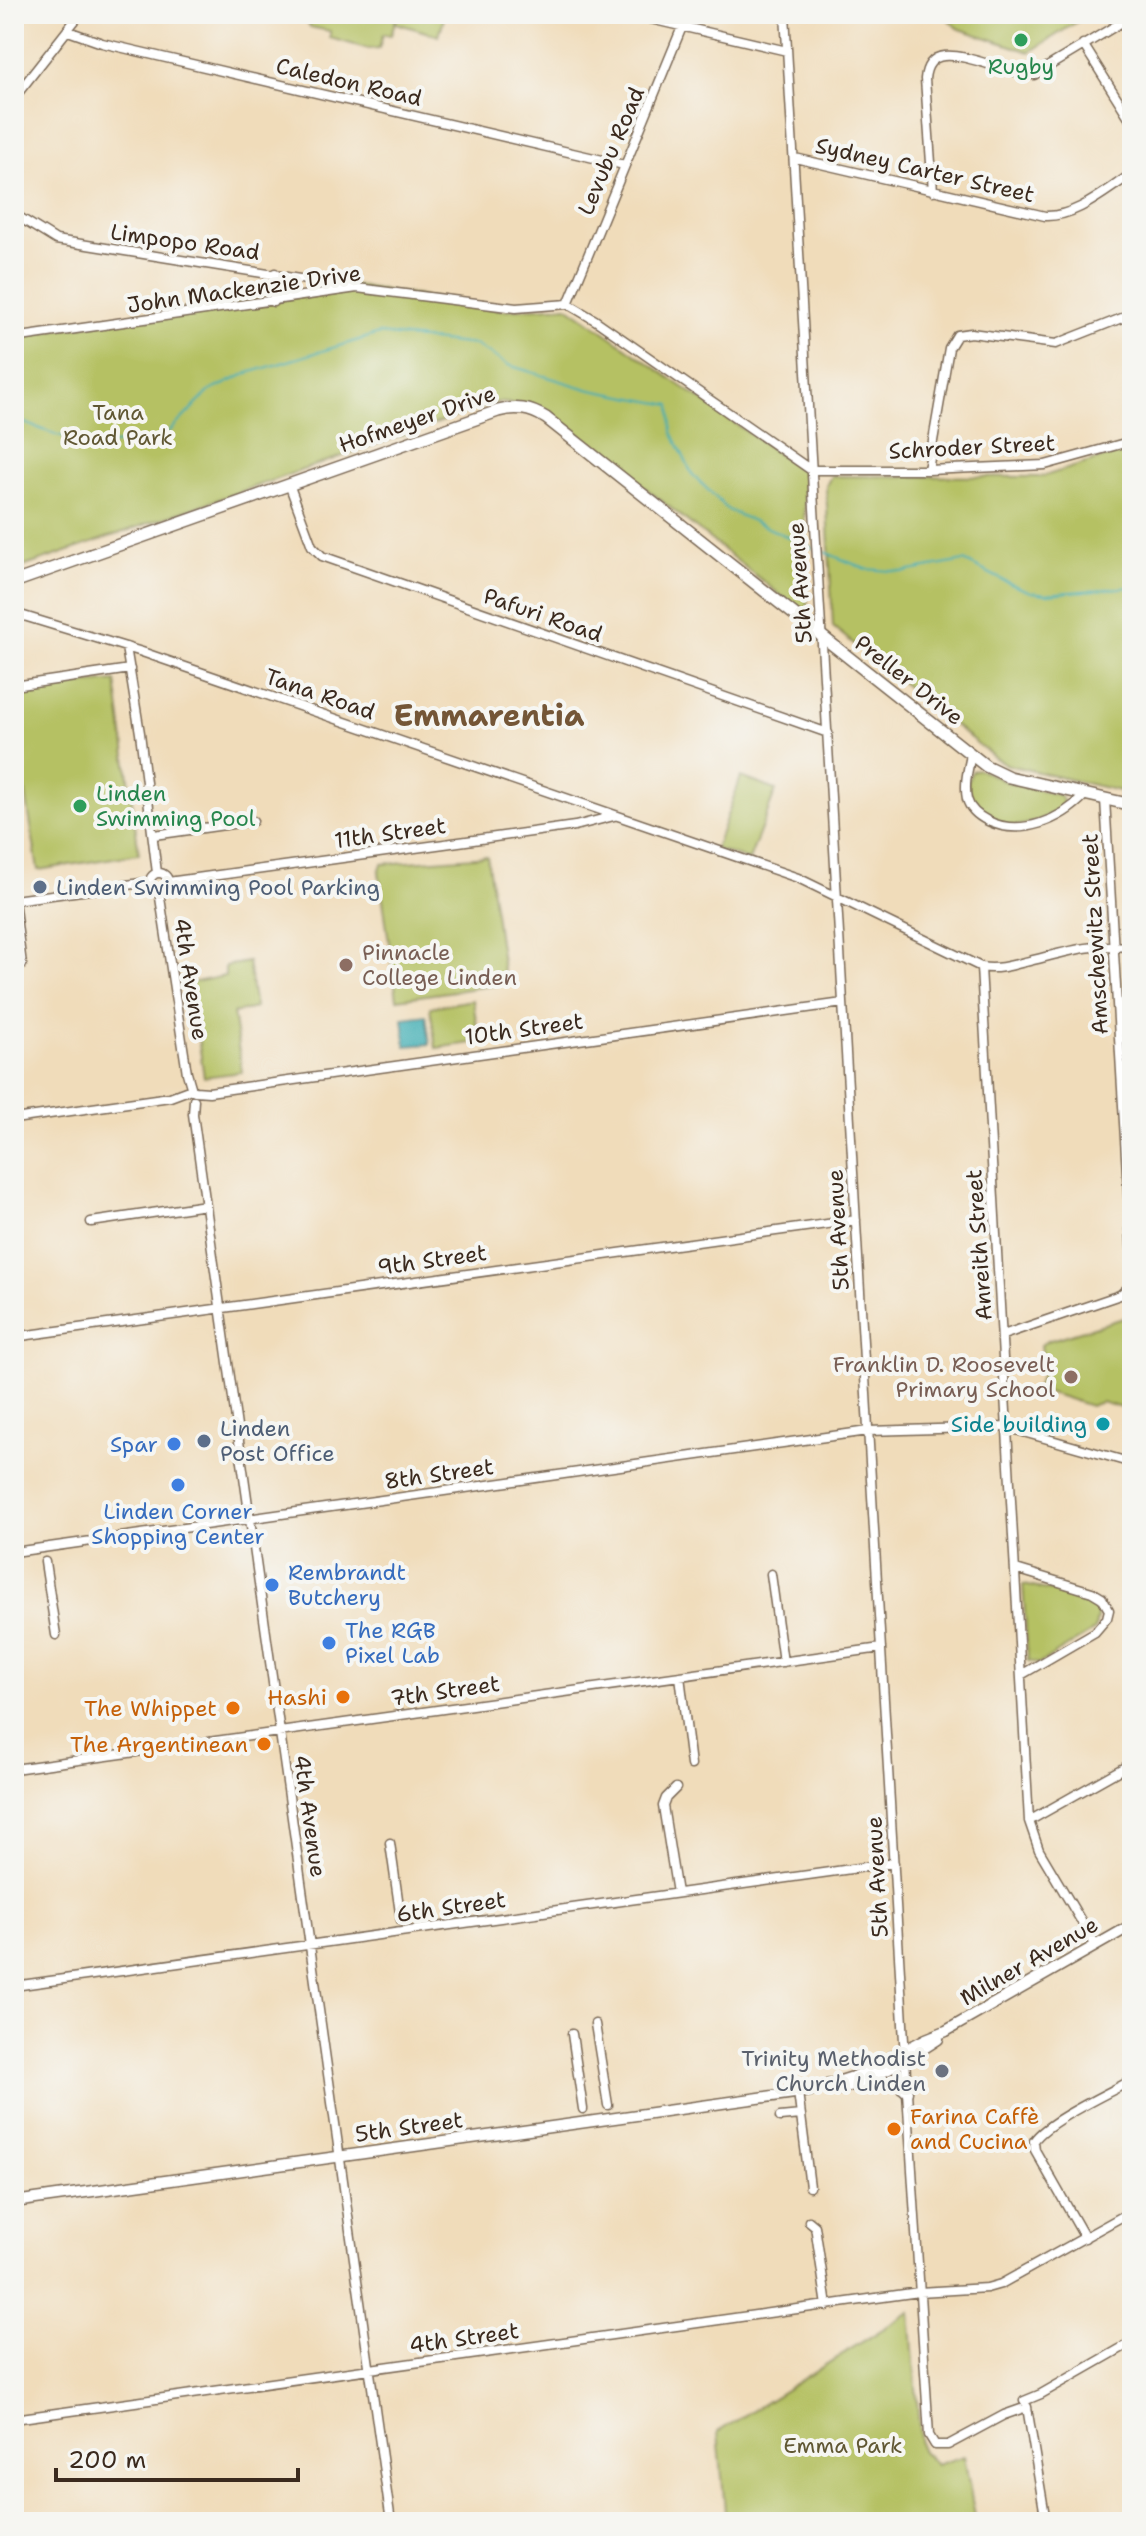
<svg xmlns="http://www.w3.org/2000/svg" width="1146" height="2536" viewBox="0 0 1146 2536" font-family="'Shantell Sans',sans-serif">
	<rect width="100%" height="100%" fill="#f6f6f2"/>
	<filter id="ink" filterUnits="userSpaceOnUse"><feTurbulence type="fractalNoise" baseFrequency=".0125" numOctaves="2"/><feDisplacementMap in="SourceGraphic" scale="16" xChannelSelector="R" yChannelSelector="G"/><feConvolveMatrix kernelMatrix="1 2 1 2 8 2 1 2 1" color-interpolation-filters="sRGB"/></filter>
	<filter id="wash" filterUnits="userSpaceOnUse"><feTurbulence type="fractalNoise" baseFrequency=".006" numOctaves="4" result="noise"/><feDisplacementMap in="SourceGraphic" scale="32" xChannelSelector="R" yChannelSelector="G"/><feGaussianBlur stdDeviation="1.8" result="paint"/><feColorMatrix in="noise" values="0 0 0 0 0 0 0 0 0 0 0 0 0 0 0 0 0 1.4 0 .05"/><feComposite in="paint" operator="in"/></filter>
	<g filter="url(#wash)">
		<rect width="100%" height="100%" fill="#f0dcba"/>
		<path fill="#b5c163" stroke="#787640" stroke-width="2" d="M279 14H445L439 36 396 23 397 15 391 35 383 34 379 48 369 49 330 38V31L310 27 306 21 278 20Z
			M943 14H1089L1030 52 957 28Z
			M355 285 502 310 567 306 803 471 808 617 546 409 498 402 14 570V336Z
			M1132 449V794L1008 765 995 758 833 627 826 486 831 476 1041 477Z
			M116 681 139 854 38 870 20 757 14 689Z
			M979 769 1004 781 1059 795 1063 801V807C1050 816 1031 824 1016 826 987 829 954 797 973 770Z
			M741 777 776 790 749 860 715 849Z
			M487 856 505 984 397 999 379 872 382 864Z
			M248 962 255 1008 233 1013 242 1072 204 1077 190 983 225 976V966Z
			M473 1000 479 1042 436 1048 430 1007Z
			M1127 1317 1132 1318V1411L1101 1402 1090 1406 1041 1390 1037 1386 1044 1370 1041 1345 1047 1341Z
			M1023 1585 1082 1597 1098 1610 1095 1630 1039 1664 1028 1661Z
			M910 2312 921 2450 936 2465 964 2456 976 2522H726L718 2432Z"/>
		<path fill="#3aacb2" stroke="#3a6b68" stroke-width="2" d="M426 1015 430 1044 406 1046 403 1018Z"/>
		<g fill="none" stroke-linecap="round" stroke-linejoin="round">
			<path stroke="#3aacb2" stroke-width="2" d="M14 419 57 435 111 444 160 441 210 391 248 373 379 334 475 345 508 365 591 390 671 405 672 432 692 474 728 510 813 548
				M819 550 866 569 904 572 964 561 1013 585 1031 592 1046 594 1132 587"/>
		</g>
	</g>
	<g filter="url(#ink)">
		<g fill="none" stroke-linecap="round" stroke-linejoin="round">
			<g stroke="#7a6855" stroke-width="11">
				<path id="minor" d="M629 14 787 51
					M785 14 907 2092 929 2435 935 2445H948L1004 2415 1021 2409
					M68 31 102 43 624 165
					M1083 44 1132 122
					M14 98 80 14
					M795 158 1045 216C1077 217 1106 190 1132 174
					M933 191 925 79C926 67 932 57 944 56 967 53 1008 74 1034 75L1132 16
					M14 214 56 240 350 287
					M273 302 275 273
					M568 304 682 27 690 14
					M14 338 357 288 516 308 568 304 595 320 811 470H928L1045 465 1132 441
					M928 470 949 348 957 335 971 333 1056 344 1132 314
					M289 484 312 546 322 556 828 733
					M14 613 142 652 798 878 981 967C996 970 1010 966 1025 962 1060 954 1095 941 1132 948
					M126 647 140 733 157 873
					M14 686 130 669
					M971 755C968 769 964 784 967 799 970 810 978 816 988 821 1021 837 1061 820 1085 795
					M1105 799 1132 1259
					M154 835 253 821
					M150 882a9 9 0 1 1 18 0a9 9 0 1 1-18 0Z
					M168 882 575 826 614 816
					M159 891 187 1073 192 1090
					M14 900 149 882
					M14 900 22 965
					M981 967 1029 1821 1039 1850 1096 1946
					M195 1091 209 1092 843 1003
					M194 1100 193 1114 391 2522
					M14 1119 170 1097 186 1091
					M91 1222 206 1205
					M1003 1335 1120 1295 1128 1288 1132 1279
					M14 1337 856 1220
					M14 1552 868 1431 1006 1427 1132 1463
					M45 1562 56 1635
					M1016 1569 1092 1592 1102 1598 1109 1610 1107 1618 1095 1632 1021 1675
					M771 1574 783 1662
					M680 1676 691 1765
					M14 1769 881 1648
					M676 1788 666 1798 663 1806 677 1893
					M1029 1821 1132 1763
					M390 1843 401 1920
					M14 1986 894 1863
					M595 2024 608 2105
					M572 2034 583 2109
					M798 2092 810 2187
					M780 2117 801 2115
					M809 2221 815 2226 827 2306
					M1085 2238 1035 2150 1034 2141C1047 2121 1109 2093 1132 2080
					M1024 2401 1041 2394 1132 2342
					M1027 2407 1046 2522
					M14 2419 919 2292 987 2288 1001 2284 1132 2211"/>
			</g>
			<g stroke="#7a6855" stroke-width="13">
				<path id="tertiary" d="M860 2085C877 2086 894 2078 907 2092
					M835 2090C873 2081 906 2060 938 2039
					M14 2202 809 2091 856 2076 926 2039 946 2031 1132 1925"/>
			</g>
			<g stroke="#7a6855" stroke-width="14">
				<path id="secondary" d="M14 582 498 411C516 406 530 408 546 418L986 766 1009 777 1132 805"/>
			</g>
			<use href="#minor" stroke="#fff" stroke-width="8"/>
			<use href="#tertiary" stroke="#fff" stroke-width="10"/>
			<use href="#secondary" stroke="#fff" stroke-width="11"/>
		</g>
	</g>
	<g fill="#2e9e5b" stroke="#f6f6f2" stroke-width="3">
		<circle cx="1021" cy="40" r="8"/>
		<circle cx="80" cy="806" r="8"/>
	</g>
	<g fill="#5c6f8a" stroke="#f6f6f2" stroke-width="3">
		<circle cx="40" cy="887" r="8"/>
		<circle cx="204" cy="1441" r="8"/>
	</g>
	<g fill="#8d6e63" stroke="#f6f6f2" stroke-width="3">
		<circle cx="346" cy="965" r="8"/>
		<circle cx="1071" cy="1377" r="8"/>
	</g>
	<circle fill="#0f9aa8" stroke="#f6f6f2" stroke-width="3" cx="1103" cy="1424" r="8"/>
	<g fill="#3f7fe0" stroke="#f6f6f2" stroke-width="3">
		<circle cx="174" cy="1444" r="8"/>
		<circle cx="178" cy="1485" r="8"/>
		<circle cx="272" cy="1585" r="8"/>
		<circle cx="329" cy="1643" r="8"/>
	</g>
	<g fill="#e8710a" stroke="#f6f6f2" stroke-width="3">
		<circle cx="343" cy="1697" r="8"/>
		<circle cx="233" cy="1708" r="8"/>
		<circle cx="264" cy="1744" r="8"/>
		<circle cx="894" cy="2129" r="8"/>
	</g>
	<circle fill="#6b7280" stroke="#f6f6f2" stroke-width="3" cx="942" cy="2071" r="8"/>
	<g text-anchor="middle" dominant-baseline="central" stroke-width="8" stroke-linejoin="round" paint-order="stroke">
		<g font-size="22" fill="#27864d" stroke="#f6f6f2">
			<text x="1021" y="66">Rugby</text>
			<text x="96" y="793" text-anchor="start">Linden<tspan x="96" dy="25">Swimming Pool</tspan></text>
		</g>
		<g font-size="22" fill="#3b2a1e" stroke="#f6f6f2">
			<text transform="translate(349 82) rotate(13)">Caledon Road</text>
			<text transform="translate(611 151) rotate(-67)">Levubu Road</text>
			<text transform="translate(925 170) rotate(13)">Sydney Carter Street</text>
			<text transform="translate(185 242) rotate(8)">Limpopo Road</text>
			<text transform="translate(244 289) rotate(-8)">John Mackenzie Drive</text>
			<text transform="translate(417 419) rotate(-19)">Hofmeyer Drive</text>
			<text transform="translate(972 447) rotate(-3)">Schroder Street</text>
			<text transform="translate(800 583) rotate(-94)">5th Avenue</text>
			<text transform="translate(543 615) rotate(19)">Pafuri Road</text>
			<text transform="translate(909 680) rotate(38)">Preller Drive</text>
			<text transform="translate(320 694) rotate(19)">Tana Road</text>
			<text transform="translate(390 833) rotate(-8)">11th Street</text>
			<text transform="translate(1095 934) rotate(-93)">Amschewitz Street</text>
			<text transform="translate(191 979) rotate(81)">4th Avenue</text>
			<text transform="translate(524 1029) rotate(-8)">10th Street</text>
			<text transform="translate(838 1230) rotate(-93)">5th Avenue</text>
			<text transform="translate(979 1245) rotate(-94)">Anreith Street</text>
			<text transform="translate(432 1260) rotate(-8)">9th Street</text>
			<text transform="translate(439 1474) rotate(-8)">8th Street</text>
			<text transform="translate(445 1691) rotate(-8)">7th Street</text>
			<text transform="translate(310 1816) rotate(82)">4th Avenue</text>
			<text transform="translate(877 1877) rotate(-93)">5th Avenue</text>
			<text transform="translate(451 1907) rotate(-8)">6th Street</text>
			<text transform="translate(1029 1961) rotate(-30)">Milner Avenue</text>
			<text transform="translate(409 2127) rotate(-8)">5th Street</text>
			<text transform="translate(464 2338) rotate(-8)">4th Street</text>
		</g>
		<g font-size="22" fill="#605733" stroke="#f6f6f2">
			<text x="118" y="412">Tana<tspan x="118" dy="25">Road Park</tspan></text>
			<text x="843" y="2445">Emma Park</text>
		</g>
		<g font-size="22" fill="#4e5e75" stroke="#f6f6f2" text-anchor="start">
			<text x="56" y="887">Linden Swimming Pool Parking</text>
			<text x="220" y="1428">Linden<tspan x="220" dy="25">Post Office</tspan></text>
		</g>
		<g font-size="22" fill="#785e54" stroke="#f6f6f2" text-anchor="start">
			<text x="362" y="952">Pinnacle<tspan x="362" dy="25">College Linden</tspan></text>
			<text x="1055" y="1364" text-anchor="end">Franklin D. Roosevelt<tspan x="1055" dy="25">Primary School</tspan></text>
		</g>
		<g font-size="22" fill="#0d838f" stroke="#f6f6f2" text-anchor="end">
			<text x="1087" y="1424">Side building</text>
		</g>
		<g font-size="22" fill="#366cbe" stroke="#f6f6f2" text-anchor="start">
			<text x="158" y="1444" text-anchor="end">Spar</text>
			<text x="178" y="1511" text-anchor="middle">Linden Corner<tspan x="178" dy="25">Shopping Center</tspan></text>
			<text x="288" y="1572">Rembrandt<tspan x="288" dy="25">Butchery</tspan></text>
			<text x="345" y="1630">The RGB<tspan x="345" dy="25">Pixel Lab</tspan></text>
		</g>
		<g font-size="22" fill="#c56008" stroke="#f6f6f2" text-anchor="end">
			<text x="327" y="1697">Hashi</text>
			<text x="217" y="1708">The Whippet</text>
			<text x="248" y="1744">The Argentinean</text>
			<text x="910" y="2116" text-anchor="start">Farina Caffè<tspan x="910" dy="25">and Cucina</tspan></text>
		</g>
		<g font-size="22" fill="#5b616d" stroke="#f6f6f2" text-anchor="end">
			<text x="926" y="2058">Trinity Methodist<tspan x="926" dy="25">Church Linden</tspan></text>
		</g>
		<g font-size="30" font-weight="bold" fill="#745637" stroke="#f6f6f2">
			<text x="489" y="715">Emmarentia</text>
		</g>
	</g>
	<rect width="1146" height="2536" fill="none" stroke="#f6f6f2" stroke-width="48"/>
	<path d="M56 2468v12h242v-12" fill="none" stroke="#3b2a1e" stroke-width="4"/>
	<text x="68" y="2468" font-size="24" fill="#3b2a1e" stroke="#f6f6f2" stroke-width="6" paint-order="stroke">200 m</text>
</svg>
